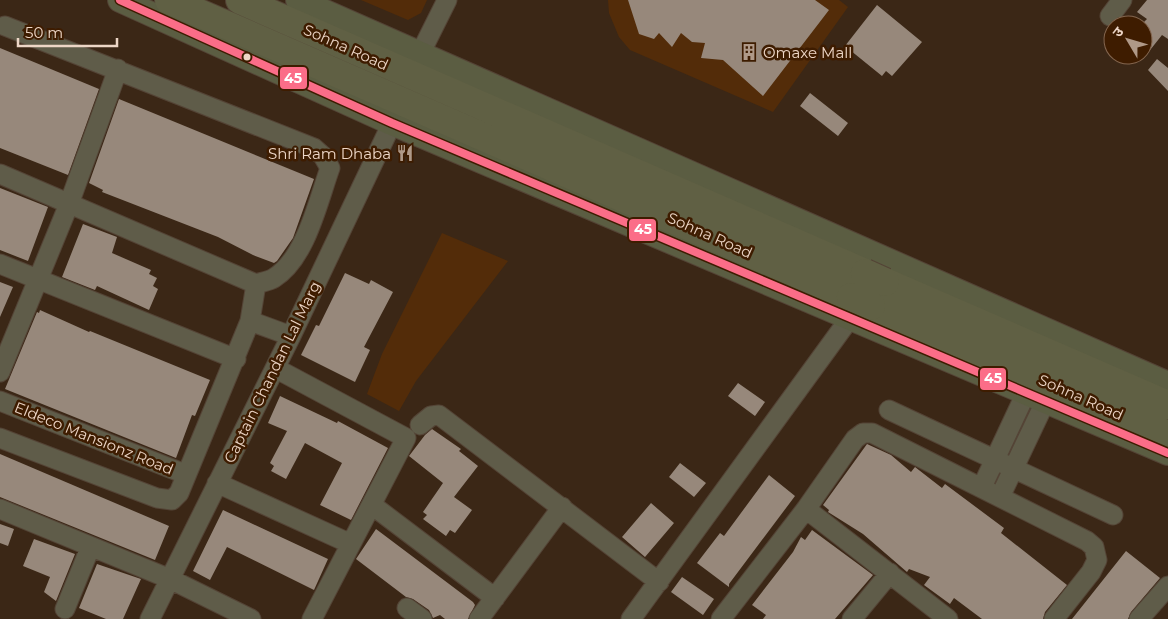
<svg xmlns="http://www.w3.org/2000/svg" width="1168" height="619" viewBox="0 0 1168 619" font-family="Montserrat,'Noto Sans Devanagari',sans-serif">
	<rect width="100%" height="100%" fill="#3b2716"/>
	<path fill="#532c09" d="M361 0H427L421 13 408 20Z
		M608 0H839L848 7 773 112 630 50 619 37 609 13Z
		M442 233 508 261 416 381 399 411 367 394 382 354Z"/>
	<path fill="#97887b" d="M628 0H815L829 10 763 96 723 60 701 58 705 43 692 42 681 33 672 47 659 33 654 39 639 34Z
		M1147 0H1168V39L1162 35 1143 59V23L1147 19 1137 12Z
		M877 5 922 42 892 76 886 71 882 76 845 46Z
		M0 48 99 89 68 175 0 148Z
		M1157 59 1168 68V91L1148 70Z
		M810 93 848 123 838 136 800 106Z
		M119 99 314 179 293 238 277 261 274 263 253 255 218 237 102 192 103 190 89 183Z
		M0 188 48 207 28 261 0 250Z
		M83 224 117 237 112 253 151 270 149 274 157 278 153 286 158 289 149 310 97 286 95 290 62 277Z
		M345 273 369 284 371 280 393 292 364 347 370 350 355 382 301 355 316 325 319 326Z
		M0 282 13 287 0 317Z
		M40 310 89 332 90 331 210 380 195 416 192 415 176 458 5 389 37 312 39 313Z
		M738 383 765 402 755 416 728 396Z
		M280 396 337 423 338 421 388 448 351 520 320 505 342 463 305 443 286 479 271 471 274 466 270 463 287 431 268 423Z
		M432 429 461 449 459 451 478 466 454 497 472 510 455 533 450 530 446 536 423 519 427 515 423 512 443 483 409 456 425 435Z
		M867 444 891 455 911 472 915 467 942 488 945 484 1004 528 1001 533 1067 585 1045 612 1043 619H982L954 598 950 604 924 585 930 577 909 569 907 572 863 534 828 512 829 510 823 505Z
		M0 454 169 526 155 560 0 497Z
		M680 463 706 483 694 497 669 477Z
		M769 475 795 496 729 584V587L697 563 720 533 724 536Z
		M651 503 674 523 645 557 622 537Z
		M223 510 328 559 314 590 227 547 210 580 193 571Z
		M0 524 14 529 8 546 0 543Z
		M376 529 473 602 475 605 468 619H445L440 615 433 618 429 610 413 599 406 597 356 559Z
		M812 530 873 575 835 619H763L766 615 752 605 793 552 801 537 805 540Z
		M34 539 75 554 56 601 44 592 50 577 23 566Z
		M1126 551 1160 578 1131 612 1128 619H1072Z
		M97 564 141 579 123 619H106L79 608Z
		M682 577 714 599 703 615 671 592Z"/>
	<g fill="none" stroke-linecap="round" stroke-linejoin="round">
		<g stroke="#544436" stroke-width="21">
			<path id="minor" d="M1110 16 1122 0
				M420 54 447 0
				M0 174 256 284C262 282 269 281 274 278 306 258 318 201 330 168L323 156 314 148 5 26
				M0 264 236 359
				M250 321 291 336
				M275 368 406 438 312 619
				M0 372 69 204 118 69
				M0 401 185 474
				M889 410 1113 515
				M420 425 431 416 439 415 659 582
				M0 438 157 498 172 500 179 493 250 321 256 284
				M217 483 351 544
				M982 487 1026 393
				M1000 497 1046 400
				M372 505 495 598
				M0 509 170 579 251 619
				M806 509 948 619
				M407 608 422 619
				M65 609 90 548
				M150 619 291 336 392 123
				M479 619 562 507
				M631 619 858 307
				M721 619 806 509 855 439 863 433H872L1087 541 1094 547 1097 560 1091 572 1054 619
				M852 619 890 573
				M1139 619 1168 586"/>
		</g>
		<g stroke="#544436" stroke-width="26">
			<path id="major" d="M120 0 392 123 1168 453
				M298 0 1168 384"/>
		</g>
		<g stroke="#544436" stroke-width="30">
			<path id="highway" d="M169 0 851 297
				M240 0 865 273
				M885 282 1168 405
				M871 306 1168 435"/>
		</g>
		<use href="#minor" stroke="#5f5c49" stroke-width="19"/>
		<use href="#major" stroke="#5b5d42" stroke-width="24"/>
		<use href="#highway" stroke="#606044" stroke-width="28"/>
		<g stroke="#544436" stroke-width="30" stroke-linecap="butt">
			<path id="highway-bridge" d="M865 273 885 282
				M851 297 871 306"/>
		</g>
		<use href="#highway-bridge" stroke="#606044" stroke-width="28"/>
		<g stroke="#3e1c00" stroke-width="11">
			<path id="bus-1" d="M120 0 392 123 1168 453"/>
		</g>
		<use href="#bus-1" stroke="#fb6d88" stroke-width="8"/>
	</g>
	<defs>
		<g id="building-bare" transform="scale(1.35)"><path d="M-4-6H4V6H1V3H-1V6H-4ZM-2.5-4.3h1.7v1.8h-1.7ZM.8-4.3h1.7v1.8H.8ZM-2.5-1h1.7V.8h-1.7ZM.8-1h1.7V.8H.8Z" fill="#af9988" stroke="#3e1c00" stroke-width="2.5" paint-order="stroke"/></g>
		<g id="restaurant-bare" transform="scale(1.35)"><path d="M-5-6h1v4h1v-4h1v4h1v-4h1v5L-1.5 .5V6h-2V.5L-5-1ZM5-6V6H3V1.5H1.5Q1.5-4 5-6Z" fill="#af9988" stroke="#3e1c00" stroke-width="2.5" paint-order="stroke"/></g>
	</defs>
	<g fill-rule="evenodd">
		<use href="#building-bare" x="749" y="52"/>
		<use href="#restaurant-bare" x="405" y="153"/>
	</g>
	<circle fill="#edd6c6" stroke="#3e1c00" stroke-width="2" cx="247" cy="57" r="4.5"/>
	<g text-anchor="middle" dominant-baseline="central" stroke-width="5" stroke-linejoin="round" paint-order="stroke">
		<g font-size="15" fill="#edd6c6" stroke="#3e1c00">
			<text transform="translate(346 47) rotate(24)">Sohna Road</text>
			<text transform="translate(710 235) rotate(24)">Sohna Road</text>
			<text transform="translate(272 372) rotate(-64)">Captain Chandan Lal Marg</text>
			<text transform="translate(1081 397) rotate(24)">Sohna Road</text>
			<text transform="translate(94 438) rotate(22)">Eldeco Mansionz Road</text>
		</g>
		<g font-size="15" fill="#edd6c6" stroke="#3e1c00" text-anchor="start">
			<text x="763" y="52">Omaxe Mall</text>
			<text x="391" y="153" text-anchor="end">Shri Ram Dhaba</text>
		</g>
	</g>
	<g stroke="#3e1c00" stroke-width="2">
		<rect x="279" y="66" width="29" height="24" rx="5" fill="#fb6d88"/>
		<rect x="628" y="218" width="29" height="24" rx="5" fill="#fb6d88"/>
		<rect x="979" y="367" width="28" height="24" rx="5" fill="#fb6d88"/>
	</g>
	<g font-size="14" text-anchor="middle" font-weight="bold" fill="#fff">
		<text x="293" y="83">45</text>
		<text x="643" y="234">45</text>
		<text x="993" y="383">45</text>
	</g>
	<g transform="translate(1128 40) rotate(308)"><circle r="24" fill="#3e1c00" stroke="#84664f"/>
	<path d="M0-4L9 19L0 12L-9 19Z" fill="#af9988"/>
	<text y="-8" font-size="14" font-weight="bold" text-anchor="middle" fill="#edd6c6">उ</text>
	</g>
	<path d="M18 38v8h99v-8" fill="none" stroke="#edd6c6" stroke-width="2.5"/>
	<text x="25" y="38" font-size="15" fill="#edd6c6" stroke="#3e1c00" stroke-width="4" paint-order="stroke">50 m</text>
</svg>
